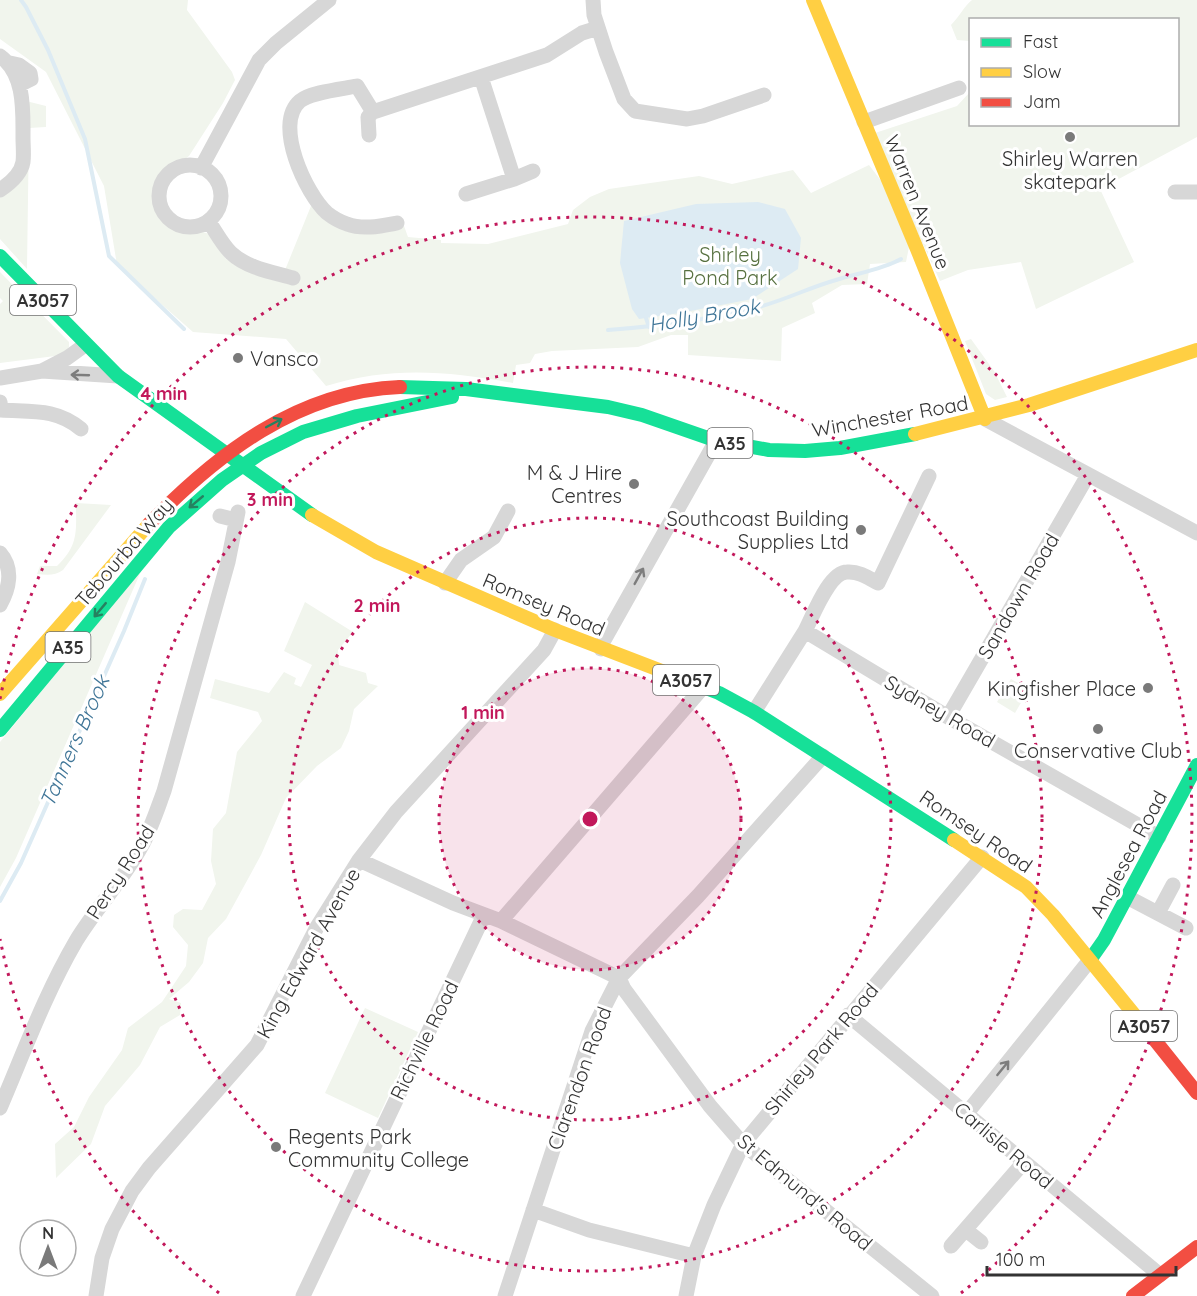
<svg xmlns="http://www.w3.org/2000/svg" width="1197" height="1296" viewBox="0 0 1197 1296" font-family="Quicksand,sans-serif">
	<rect width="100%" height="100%" fill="#fff"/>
	<path fill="#f1f5ed" d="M0 0H188L187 10 232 72 235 80 223 103 189 156 165 173 156 189V202L160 214 172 225 183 230 200 231 209 234 226 259 251 271 281 280 313 201 368 231 404 226 408 237 441 240V243L488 244 568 224 573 210 590 197 609 189 699 176 732 184 793 170 811 193 869 165 882 182 909 247 906 262 870 264 867 284 842 285 812 303 815 313 782 328 781 361 688 355V335H671L638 347 552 351 535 354 530 363 516 365 513 383C447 371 391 366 326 386L286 339 193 332 117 265 104 186 46 72 0 39Z
		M972 0H1197V137L1100 189 1134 262 1036 309 1021 262 968 270 940 281 872 134 957 106 970 92V124H1178V20H970V41L957 40 951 25C959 17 965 5 972 0Z
		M22 100 46 106V127L29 128 27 269 0 239V190L23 163Z
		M0 272 69 342V347L63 355 0 363V304L3 301 0 298Z
		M971 339 994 371 1007 397 995 400 986 394 965 341Z
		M76 503 111 505 63 570C55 576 47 575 37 574L40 566H57C79 545 76 531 76 503Z
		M142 569 16 858 0 887V742Z
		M305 602 353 632 338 650 339 665 366 673 368 683 378 686 354 709 349 731 341 748 317 766 286 798 261 855 226 919 208 938 203 963 189 982 169 999 181 1003 180 1015 160 1027 140 1065 105 1106 91 1144 56 1178 55 1144 74 1127 89 1097 122 1050 128 1028 162 1002 186 966 188 945 173 927 174 915 183 909 202 910 216 884 211 861 213 829 226 813 237 752 262 721 258 712 210 698 215 679 269 693 284 672 296 678 294 684 301 687 312 665 284 651Z
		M1011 679 1029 689 1015 713 997 702Z
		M365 1008 418 1032 378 1118 325 1093Z"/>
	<path fill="#ddebf3" d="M758 202 785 209 801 238 798 269 752 299 680 313 639 319 632 309 620 263 624 221 696 204Z"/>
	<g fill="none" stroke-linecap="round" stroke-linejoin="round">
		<path stroke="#ddebf3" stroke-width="4" d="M21 0 26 7 48 50 85 139 109 256 184 329
			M646 318 649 327
			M608 330C661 326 711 320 762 306 787 299 811 287 836 280 858 273 881 270 901 259
			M0 901 21 863 124 631 145 579"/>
		<path stroke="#d7d7d7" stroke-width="15" d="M593 0 594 15 606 52 624 99 635 111 687 119 703 116 764 95
			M0 56C25 74 23 110 23 138 23 145 24 155 23 162 21 174 9 184 0 190
			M10 63 19 65 30 73 31 79 19 85
			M481 77 514 179
			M373 112 357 86C342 89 311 92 300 101 273 124 306 194 327 213 332 217 341 222 347 224 363 230 381 226 397 223
			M864 122 959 88
			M369 135 368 117 373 112 547 55 582 33 598 28
			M159 196a31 31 0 1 1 62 0a31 31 0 1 1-62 0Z
			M201 168 259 60 276 43 329 0
			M1175 192H1197
			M466 194 514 179 533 171
			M209 222C216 232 222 244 231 253 247 268 272 272 293 278
			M42 371 67 358 85 345
			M0 378 42 371 118 376
			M0 402 1 410C31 412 56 408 81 429
			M985 419 1197 533
			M220 516 236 520
			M0 553C14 569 9 589 0 605
			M445 583 461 560 494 537 508 511
			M805 631C813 616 829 572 847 572 859 571 869 578 878 583L929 476
			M601 649 604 640 716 441
			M754 712 805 631 948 717 1159 837
			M948 717 1088 475
			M359 860 453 903 501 921 619 978 624 989 710 1106 743 1144 932 1296
			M1127 897 1186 928
			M1158 913 1173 885
			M501 921 704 686
			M848 1015 1160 1275
			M0 1108C24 1052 45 994 76 941 96 908 123 880 141 847 151 829 157 810 164 791L228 562 238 512
			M967 1113 1090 960
			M533 1210 589 1230 694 1256
			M966 1230 981 1242
			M951 1246 1024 1162
			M96 1296 102 1258 112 1229 132 1191 149 1168 257 1045 317 927 359 860 396 812 544 650 555 630
			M303 1296 484 915
			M505 1296 592 1031 619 978 698 896 823 756
			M686 1296 694 1256 714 1205 743 1144 982 857"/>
		<path stroke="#16e098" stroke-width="14" d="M0 256 118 376 312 515
			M400 387 466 389 608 407 642 415 714 440 769 450 805 451 840 448 915 434
			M667 673 719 693 754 712 954 840
			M0 730 169 527 222 480 261 453 303 432 357 416 452 397
			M1090 960 1104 940 1197 765"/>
		<path stroke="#ffcf43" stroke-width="14" d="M813 0 917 249 985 419
			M915 434 1029 405 1197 350
			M312 515 376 552 555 630 667 673
			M0 694 149 524
			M954 840 1026 887 1053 915 1146 1029"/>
		<path stroke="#f24e42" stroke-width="14" d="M149 524C217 454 298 391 400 387
			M1146 1029 1197 1093
			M1133 1296 1197 1247"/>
	</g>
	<defs><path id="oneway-shaft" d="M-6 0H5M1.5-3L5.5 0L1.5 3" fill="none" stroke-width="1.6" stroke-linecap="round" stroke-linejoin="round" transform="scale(1.5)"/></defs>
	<g stroke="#7d7d7d">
		<use href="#oneway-shaft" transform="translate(80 375) rotate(-178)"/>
		<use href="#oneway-shaft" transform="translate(639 576) rotate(-61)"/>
		<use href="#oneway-shaft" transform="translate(1003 1068) rotate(-51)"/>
	</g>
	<g stroke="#268160">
		<use href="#oneway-shaft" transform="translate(274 423) rotate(-28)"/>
		<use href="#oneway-shaft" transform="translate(196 502) rotate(140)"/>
		<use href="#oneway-shaft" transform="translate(100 610) rotate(130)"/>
	</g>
	<circle cx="590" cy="819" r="151" fill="#c2185b" fill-opacity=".12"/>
	<g fill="none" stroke="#c2185b" stroke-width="3" stroke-dasharray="3 6">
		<circle cx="590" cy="819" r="151"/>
		<circle cx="590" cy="819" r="301"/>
		<circle cx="590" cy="819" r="452"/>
		<path d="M219 1293A602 602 0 0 1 0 939M0 699A602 602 0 1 1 961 1293"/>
	</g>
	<g fill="#7a7a7a" stroke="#fff" stroke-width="2">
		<circle cx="1070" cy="137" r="6"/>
		<circle cx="238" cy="358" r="6"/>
		<circle cx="634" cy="484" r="6"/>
		<circle cx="861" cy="530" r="6"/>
		<circle cx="1148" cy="688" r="6"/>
		<circle cx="1098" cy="729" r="6"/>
		<circle cx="276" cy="1147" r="6"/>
	</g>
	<g text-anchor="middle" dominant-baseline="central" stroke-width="6" stroke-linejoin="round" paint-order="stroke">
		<g fill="#fff" stroke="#707070" stroke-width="1.5">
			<rect x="10" y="285" width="66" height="30" rx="4.5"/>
			<rect x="707.5" y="428" width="45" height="30" rx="4.5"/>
			<rect x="45.5" y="632" width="45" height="30" rx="4.5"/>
			<rect x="653" y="665" width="66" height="30" rx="4.5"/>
			<rect x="1111" y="1011" width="66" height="30" rx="4.5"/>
		</g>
		<g font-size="18" font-weight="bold" fill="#333">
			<text x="43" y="300">A3057</text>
			<text x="730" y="443">A35</text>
			<text x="68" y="647">A35</text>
			<text x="686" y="680">A3057</text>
			<text x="1144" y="1026">A3057</text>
		</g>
		<g font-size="20" fill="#333" stroke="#fff" text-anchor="end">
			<text x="1070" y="158" text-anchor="middle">Shirley Warren<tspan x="1070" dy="23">skatepark</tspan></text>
			<text x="250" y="358" text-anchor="start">Vansco</text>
			<text x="622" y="472">M &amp; J Hire<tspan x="622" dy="23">Centres</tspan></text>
			<text x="849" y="518">Southcoast Building<tspan x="849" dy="23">Supplies Ltd</tspan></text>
			<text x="1136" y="688">Kingfisher Place</text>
			<text x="1098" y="750" text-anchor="middle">Conservative Club</text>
			<text x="288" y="1136" text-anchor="start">Regents Park<tspan x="288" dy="23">Community College</tspan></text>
		</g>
		<g font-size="20" fill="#333" stroke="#fff">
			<text transform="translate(918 202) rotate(68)">Warren Avenue</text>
			<text transform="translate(890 416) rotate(-10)">Winchester Road</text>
			<text transform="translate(124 552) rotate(-49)">Tebourba Way</text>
			<text transform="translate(1018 596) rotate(-60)">Sandown Road</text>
			<text transform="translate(544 604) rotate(23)">Romsey Road</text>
			<text transform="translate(940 711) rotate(30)">Sydney Road</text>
			<text transform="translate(976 831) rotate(34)">Romsey Road</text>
			<text transform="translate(1128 854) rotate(-62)">Anglesea Road</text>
			<text transform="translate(120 872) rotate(-57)">Percy Road</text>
			<text transform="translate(308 953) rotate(-61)">King Edward Avenue</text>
			<text transform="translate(424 1040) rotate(-64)">Richville Road</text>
			<text transform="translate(821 1049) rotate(-50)">Shirley Park Road</text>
			<text transform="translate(579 1078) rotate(-70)">Clarendon Road</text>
			<text transform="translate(1004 1145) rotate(40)">Carlisle Road</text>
			<text transform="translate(805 1192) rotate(40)">St Edmund's Road</text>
		</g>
		<g font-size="20" fill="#56703f" stroke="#fff">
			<text x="730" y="254">Shirley<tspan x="730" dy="23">Pond Park</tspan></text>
		</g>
		<g font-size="21" font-style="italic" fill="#3f7597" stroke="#fff">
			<text transform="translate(704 315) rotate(-10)">Holly Brook</text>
			<text transform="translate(74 741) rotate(-66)">Tanners Brook</text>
		</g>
	</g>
	<circle cx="590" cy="819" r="9" fill="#c2185b" stroke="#fff" stroke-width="3"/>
	<g font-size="18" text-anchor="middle" font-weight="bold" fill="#c2185b" stroke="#fff" stroke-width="6" stroke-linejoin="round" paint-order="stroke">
		<text x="164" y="400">4 min</text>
		<text x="270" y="506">3 min</text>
		<text x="377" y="612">2 min</text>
		<text x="483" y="719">1 min</text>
	</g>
	<rect x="969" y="18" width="210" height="108" fill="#ffffff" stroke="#adadad" stroke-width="1.5"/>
	<rect x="981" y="38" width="30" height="9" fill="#16e098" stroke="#adadad" stroke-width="1.5"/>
	<text x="1023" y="48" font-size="18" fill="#333333">Fast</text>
	<rect x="981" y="68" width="30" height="9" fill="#ffcf43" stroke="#adadad" stroke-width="1.5"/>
	<text x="1023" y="78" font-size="18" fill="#333333">Slow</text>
	<rect x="981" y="98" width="30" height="9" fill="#f24e42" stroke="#adadad" stroke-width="1.5"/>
	<text x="1023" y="108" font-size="18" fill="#333333">Jam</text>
	<g transform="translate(48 1248)"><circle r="28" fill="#ffffff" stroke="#adadad" stroke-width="1.5"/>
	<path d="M0-4.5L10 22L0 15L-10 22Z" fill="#7a7a7a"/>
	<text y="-9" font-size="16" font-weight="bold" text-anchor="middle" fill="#333333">N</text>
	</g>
	<path d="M987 1266v9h189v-9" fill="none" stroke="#333333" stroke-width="3"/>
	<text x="996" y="1266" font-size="18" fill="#333333" stroke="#ffffff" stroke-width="4.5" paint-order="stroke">100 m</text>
</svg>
